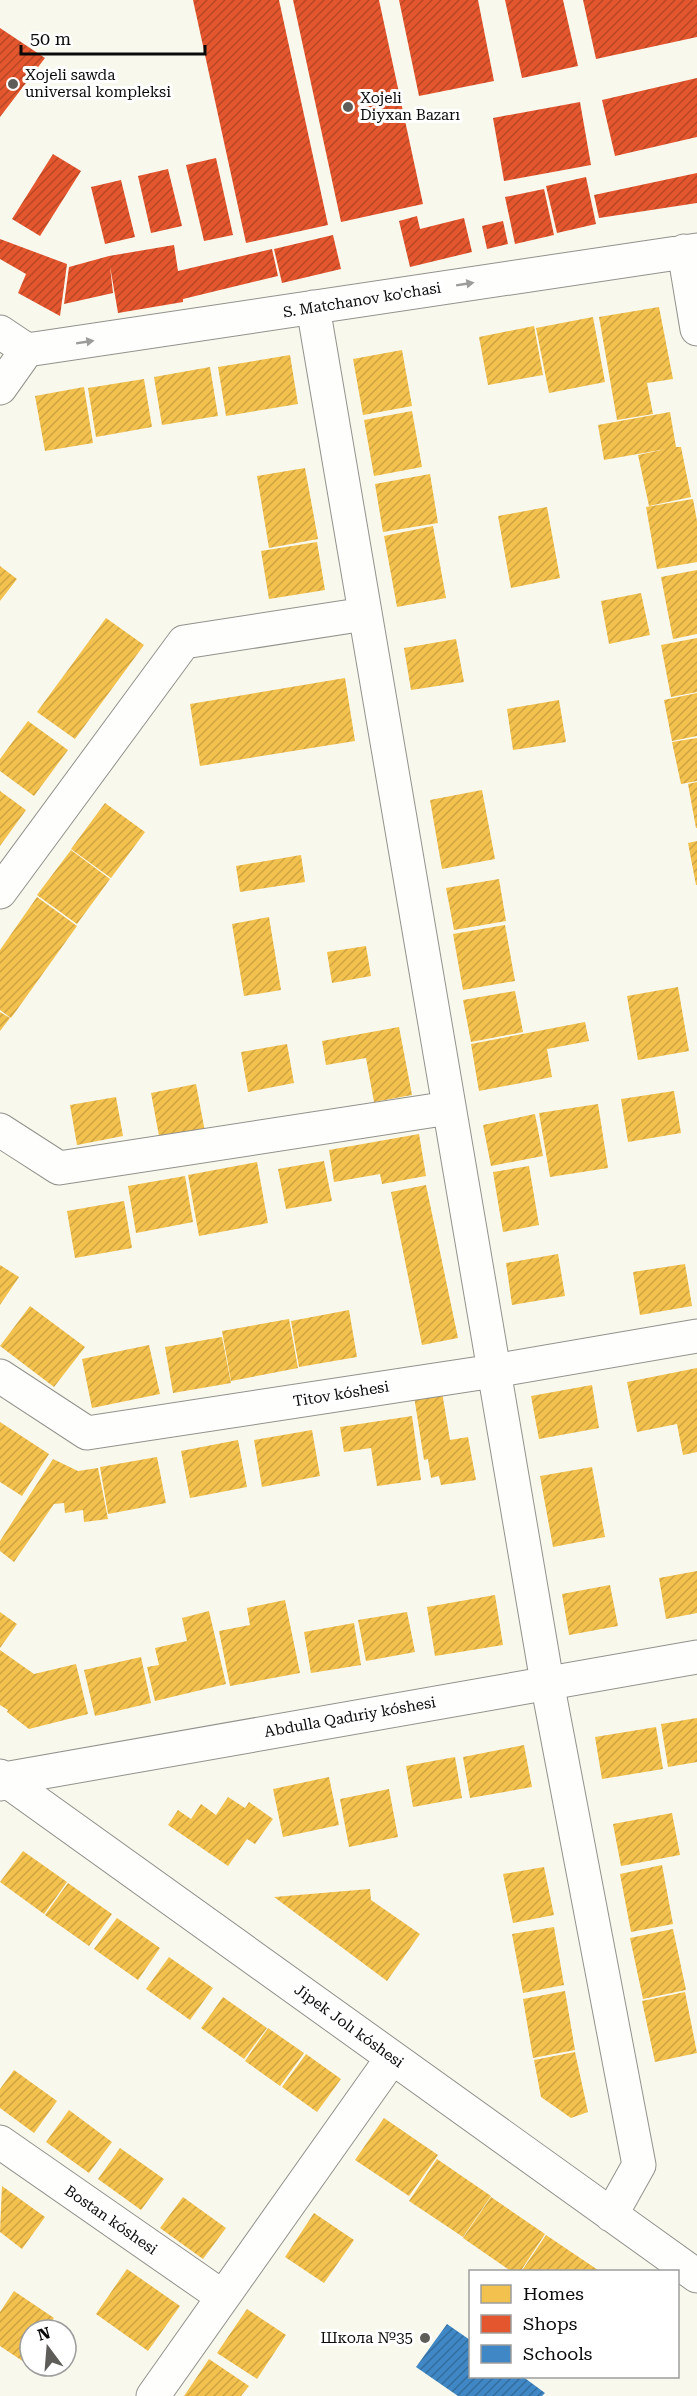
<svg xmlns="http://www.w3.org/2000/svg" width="697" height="2396" viewBox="0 0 697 2396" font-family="'Roboto Serif',serif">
	<defs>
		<pattern id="homes-hatch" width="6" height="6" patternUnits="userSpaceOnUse" patternTransform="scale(1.5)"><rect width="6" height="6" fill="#f2c14e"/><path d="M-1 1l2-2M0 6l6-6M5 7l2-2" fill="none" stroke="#cea443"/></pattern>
		<pattern id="shops-hatch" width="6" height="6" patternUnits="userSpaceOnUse" patternTransform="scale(1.5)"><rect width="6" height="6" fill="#e4572e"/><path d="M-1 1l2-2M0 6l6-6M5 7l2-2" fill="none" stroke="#b74625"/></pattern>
		<pattern id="schools-hatch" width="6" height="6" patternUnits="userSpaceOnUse" patternTransform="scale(1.5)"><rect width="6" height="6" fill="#3f88c5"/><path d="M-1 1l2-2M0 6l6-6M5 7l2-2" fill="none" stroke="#336d9e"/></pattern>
	</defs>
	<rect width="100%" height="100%" fill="#f9f8ed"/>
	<path fill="url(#homes-hatch)" d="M659 307 673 379 647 383 653 414 617 420 599 317Z
		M593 317 605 382 549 393 536 328Z
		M534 326 543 375 488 385 479 337Z
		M402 350 412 406 363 415 353 359Z
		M290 355 298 404 226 416 218 367Z
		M210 367 218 416 162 425 154 377Z
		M144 379 152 427 96 437 88 388Z
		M84 387 93 443 45 451 35 396Z
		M412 411 422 467 374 476 364 420Z
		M670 412 676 447H681L691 497 649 506 638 455 666 449 604 460 598 425Z
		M305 468 318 539 269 548 257 476Z
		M430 474 438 523 383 532 375 484Z
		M693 499 697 521V562L657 569 646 507Z
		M547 507 560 578 511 588 498 516Z
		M433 526 446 598 397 607 384 536Z
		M317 542 325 590 269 599 261 551Z
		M0 566 17 579 0 601Z
		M697 570V634L673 639 661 577Z
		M641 593 650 635 609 644 601 601Z
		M106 618 144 645 75 739 37 712Z
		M697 638V692L671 697 661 645Z
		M456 639 464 682 411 690 404 648Z
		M345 678 355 741 200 766 190 704Z
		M697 693V736L672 741 664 700Z
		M559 700 566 742 513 750 507 709Z
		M28 721 68 750 34 796 0 771V759Z
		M697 738V781L681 784 672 742Z
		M697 782V828H696L688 784Z
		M482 790 495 859 442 869 430 800Z
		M0 791 26 810 0 846Z
		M105 803 145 832 111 878 71 849Z
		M697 841V885H696L688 843Z
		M71 850 110 879 77 924 37 895Z
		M301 855 305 882 240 892 236 866Z
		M499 879 506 921 454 930 446 888Z
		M37 897 77 926 11 1018 0 1010V950Z
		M269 917 281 990 244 996 232 924Z
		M505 925 515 981 463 990 453 934Z
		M366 946 371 976 332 983 327 952Z
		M678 987 689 1051 638 1060 627 996Z
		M515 991 523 1032 471 1042 463 1000Z
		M0 1012 10 1018 0 1031Z
		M585 1022 589 1041 547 1049 552 1077 479 1091 471 1044Z
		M399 1027 412 1095 374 1102 366 1058 326 1065 322 1041Z
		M287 1044 294 1083 248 1092 241 1052Z
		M196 1084 205 1132 160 1141 151 1093Z
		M674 1091 681 1133 628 1142 621 1099Z
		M116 1097 123 1136 77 1145 70 1105Z
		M598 1104 608 1168 550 1177 539 1113Z
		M535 1114 543 1156 491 1166 483 1125Z
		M419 1134 426 1176 382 1184 380 1174 334 1182 329 1150Z
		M324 1161 332 1201 286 1209 278 1169Z
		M257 1162 268 1223 199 1236 188 1175Z
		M529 1166 539 1225 503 1232 493 1172Z
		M185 1176 193 1222 136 1233 128 1186Z
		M426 1185 458 1338 422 1345 391 1192Z
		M124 1201 132 1248 75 1258 67 1211Z
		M558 1254 565 1296 512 1305 506 1263Z
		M685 1264 692 1306 640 1315 633 1272Z
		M0 1265 19 1277 0 1305Z
		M30 1306 85 1347 54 1387 0 1346Z
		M349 1310 357 1357 299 1367 291 1321Z
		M289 1319 298 1368 231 1381 222 1331Z
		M222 1337 231 1383 173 1393 165 1347Z
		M149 1345 160 1394 92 1408 82 1359Z
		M697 1368V1452L683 1455 677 1424 637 1432 627 1382Z
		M592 1385 599 1428 539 1439 531 1396Z
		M442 1392 450 1440 468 1437 476 1480 441 1485 439 1476 431 1478 428 1459 424 1460 414 1396Z
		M412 1416 421 1480 377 1486 371 1448 344 1452 340 1427Z
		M0 1422 49 1454 22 1496 0 1482Z
		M312 1430 320 1476 262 1487 254 1440Z
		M238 1440 247 1487 190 1498 181 1451Z
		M157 1457 166 1503 108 1514 100 1467Z
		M53 1459 78 1471 98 1468 108 1519 84 1522 83 1510 65 1513 64 1503 54 1504 14 1562 0 1551V1541Z
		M592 1467 605 1537 553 1547 540 1476Z
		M697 1571V1613L666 1619 659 1578Z
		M610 1585 618 1626 569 1635 562 1594Z
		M495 1595 503 1645 435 1656 427 1607Z
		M285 1600 300 1673 230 1686 219 1631 250 1625 247 1608Z
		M209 1611 226 1684 155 1701 147 1667 159 1665 155 1648 187 1641 182 1618Z
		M0 1612 17 1624 0 1648Z
		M407 1612 415 1652 366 1661 358 1620Z
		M354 1623 361 1665 311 1673 304 1632Z
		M0 1650 34 1674 76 1664 88 1714 29 1729 7 1712 8 1710 0 1705Z
		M141 1657 151 1703 95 1716 84 1670Z
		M697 1718V1762L668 1767 661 1724Z
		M656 1727 663 1769 602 1779 595 1737Z
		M524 1745 532 1787 470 1798 463 1757Z
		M455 1757 462 1798 413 1807 406 1766Z
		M329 1777 339 1825 283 1837 273 1789Z
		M389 1789 398 1837 349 1847 340 1799Z
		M228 1797 245 1808 249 1802 273 1819 255 1844 247 1839 228 1866 168 1825 178 1810 191 1819 201 1804 216 1815Z
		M672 1813 680 1855 621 1866 613 1824Z
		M23 1851 67 1882 44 1914 0 1882Z
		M662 1865 673 1924 631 1932 620 1874Z
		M544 1867 554 1915 513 1923 503 1874Z
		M68 1883 112 1914 89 1946 45 1915Z
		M370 1889 371 1900 420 1934 387 1981 274 1897Z
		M117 1918 160 1948 138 1980 94 1949Z
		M554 1927 564 1985 523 1993 512 1934Z
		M673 1929 686 1990 643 1999 630 1938Z
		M169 1957 213 1988 190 2020 146 1989Z
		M565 1991 575 2050 533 2058 523 1999Z
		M685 1992 697 2053 655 2062 642 2001Z
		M223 1997 267 2028 244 2059 201 2028Z
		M268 2028 304 2053 280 2086 245 2061Z
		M575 2052 588 2112 571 2118 541 2097 534 2060Z
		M306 2054 341 2079 317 2112 282 2087Z
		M14 2070 57 2101 34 2133 0 2108V2089Z
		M69 2110 112 2142 89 2173 46 2142Z
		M384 2118 438 2155 409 2196 355 2160Z
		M120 2148 164 2179 141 2210 98 2179Z
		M437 2159 491 2196 463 2237 409 2201Z
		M2 2186 45 2217 22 2249 0 2232Z
		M183 2197 226 2228 203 2259 160 2228Z
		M491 2197 545 2234 520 2272H512L463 2238Z
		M314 2213 354 2240 324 2283 285 2257Z
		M546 2235 601 2272H521Z
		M127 2269 180 2306 148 2351 96 2314Z
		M14 2291 54 2318 46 2330H30V2353L24 2362 0 2346V2312Z
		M247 2309 286 2335 257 2379 217 2353Z
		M209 2359 249 2386 241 2396H184Z"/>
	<path fill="url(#shops-hatch)" d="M193 0H279L328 225 246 243Z
		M293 0H379L423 204 341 222Z
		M399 0H478L494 81 419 96Z
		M505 0H563L578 66 522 78Z
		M583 0H697V37L596 59Z
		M0 28 45 58 0 117Z
		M697 78V137L615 156 602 100Z
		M580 102 591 165 504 181 493 118Z
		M53 154 81 171 40 236 12 219Z
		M216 158 233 235 204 241 186 165Z
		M168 169 182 226 151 233 138 176Z
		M697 173V203L599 218 594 195Z
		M586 177 596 224 557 233 546 186Z
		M121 180 135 237 105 244 91 187Z
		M544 189 554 235 515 244 505 197Z
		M417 216 420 229 464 218 472 252 410 267 399 221Z
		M503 221 508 244 487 249 482 226Z
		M333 235 341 269 282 283 274 249Z
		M0 239 67 264 60 316 18 293 26 274 0 259Z
		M174 245 178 271 272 249 278 276 183 299V302L118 313 110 266 113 293 64 304 69 267 109 256Z"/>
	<path fill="url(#schools-hatch)" d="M447 2324 470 2340V2376H522L545 2393 542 2396H458L416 2367Z"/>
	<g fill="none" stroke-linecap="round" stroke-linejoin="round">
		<g stroke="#92918c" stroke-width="35">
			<path id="minor" d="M684 251 697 329
				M313 307 547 1682 639 2165 611 2215
				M0 332 27 350
				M27 350 697 250
				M0 388 27 350
				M0 892 184 642 365 614
				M0 1130 59 1168 449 1108
				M0 1376 87 1433 494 1371 697 1336
				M0 1776 697 2276
				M0 1784 4 1779 697 1657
				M0 2142 223 2297
				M153 2396 392 2058"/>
		</g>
		<use href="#minor" stroke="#fefefc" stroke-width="33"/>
	</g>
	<defs><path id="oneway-solid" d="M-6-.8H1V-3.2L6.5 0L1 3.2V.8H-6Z" transform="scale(1.5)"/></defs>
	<g fill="#9c9c9b">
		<use href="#oneway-solid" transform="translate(465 284) rotate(-9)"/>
		<use href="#oneway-solid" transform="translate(85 342) rotate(-9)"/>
	</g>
	<g fill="#5e5d59" stroke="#fff" stroke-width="2">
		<circle cx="13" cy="84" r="6"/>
		<circle cx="348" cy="107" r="6"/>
		<circle cx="425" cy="2338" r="6"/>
	</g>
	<g text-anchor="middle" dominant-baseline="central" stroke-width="6" stroke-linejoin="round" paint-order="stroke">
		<g font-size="15" fill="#0a0a0a" stroke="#fff" text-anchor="start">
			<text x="25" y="75">Xojeli sawda<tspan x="25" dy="17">universal kompleksi</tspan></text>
			<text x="360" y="98">Xojeli<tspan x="360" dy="17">Diyxan Bazarı</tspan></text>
			<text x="413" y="2338" text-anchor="end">Школа №35</text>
		</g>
		<g font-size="15" fill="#0a0a0a" stroke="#fff">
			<text transform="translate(362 300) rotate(-9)">S. Matchanov ko'chasi</text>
			<text transform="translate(341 1394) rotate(-9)">Titov kóshesi</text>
			<text transform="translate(350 1717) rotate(-10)">Abdulla Qadıriy kóshesi</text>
			<text transform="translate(349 2026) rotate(36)">Jipek Jolı kóshesi</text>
			<text transform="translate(111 2220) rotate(35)">Bostan kóshesi</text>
		</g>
	</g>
	<rect x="469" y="2270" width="210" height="108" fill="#ffffff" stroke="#9d9d9d" stroke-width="1.5"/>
	<rect x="481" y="2285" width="30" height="18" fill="#f2c14e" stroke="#9d9d9d" stroke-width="1.5"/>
	<text x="523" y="2300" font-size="18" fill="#0a0a0a">Homes</text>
	<rect x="481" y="2315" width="30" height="18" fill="#e4572e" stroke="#9d9d9d" stroke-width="1.5"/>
	<text x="523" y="2330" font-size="18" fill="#0a0a0a">Shops</text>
	<rect x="481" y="2345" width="30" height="18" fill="#3f88c5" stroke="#9d9d9d" stroke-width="1.5"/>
	<text x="523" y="2360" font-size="18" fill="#0a0a0a">Schools</text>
	<g transform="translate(48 2348) rotate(344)"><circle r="28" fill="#ffffff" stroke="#9d9d9d" stroke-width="1.5"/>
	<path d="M0-4.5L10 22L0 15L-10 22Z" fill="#5e5d59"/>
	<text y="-9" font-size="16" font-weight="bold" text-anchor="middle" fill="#0a0a0a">N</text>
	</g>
	<path d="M21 45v9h184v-9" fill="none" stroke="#0a0a0a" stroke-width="3"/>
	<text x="30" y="45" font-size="18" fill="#0a0a0a" stroke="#ffffff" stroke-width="4.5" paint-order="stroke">50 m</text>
</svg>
